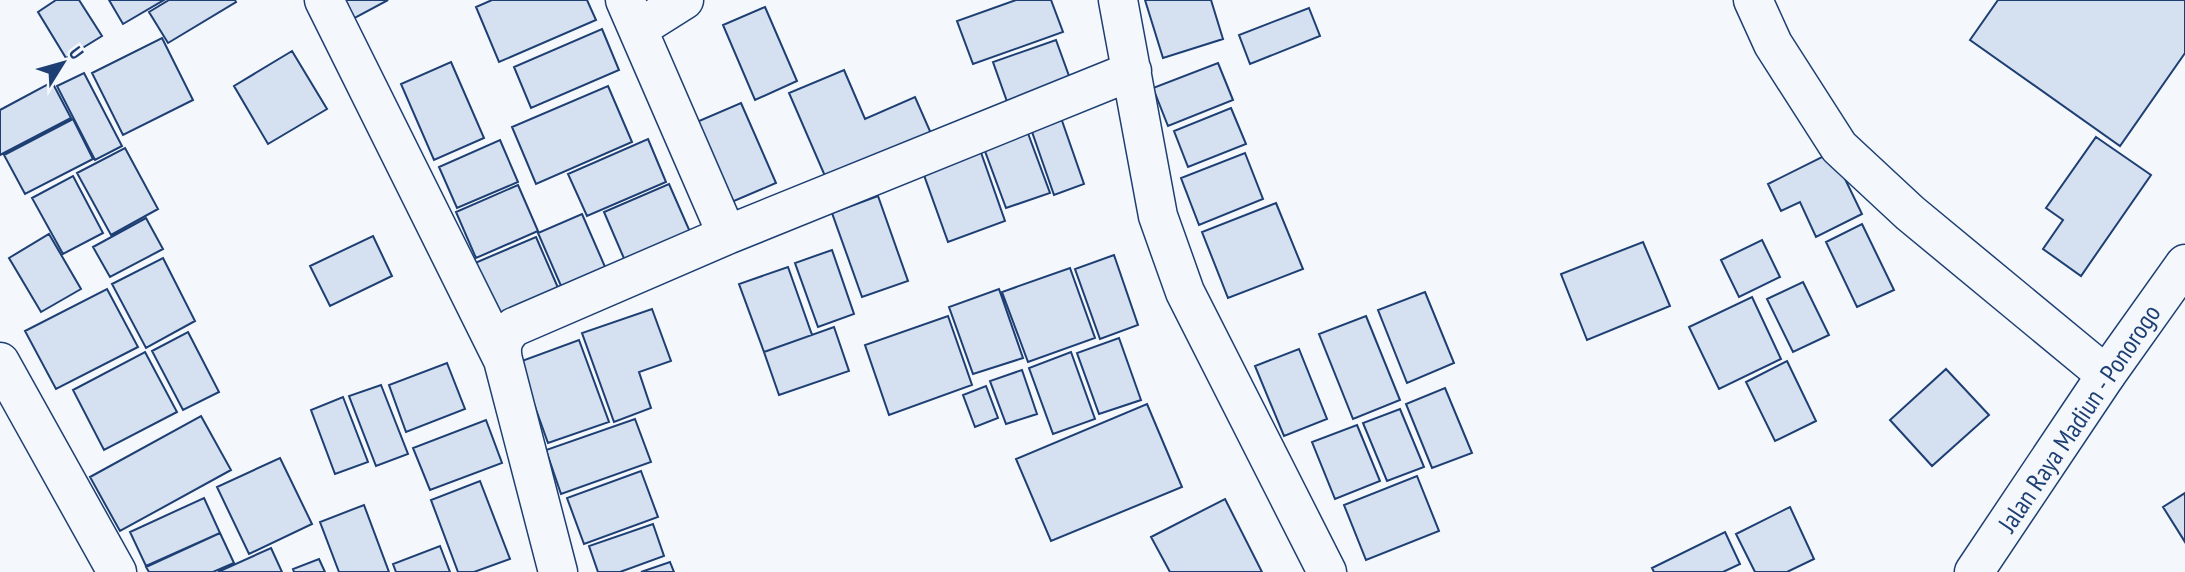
<svg xmlns="http://www.w3.org/2000/svg" width="2185" height="572" viewBox="0 0 2185 572" font-family="'PT Sans Narrow',sans-serif">
	<rect width="100%" height="100%" fill="#f4f7fb"/>
	<path fill="#d5e0f0" stroke="#1d3f73" stroke-width="2" d="M56 0H79L102 36 66 58 38 12Z
		M109 0H164L123 24Z
		M169 0H235L236 2 168 43 149 12Z
		M340 0H388L351 20Z
		M492 0H587L596 20 499 62 476 7Z
		M1016 0H1051L1063 32 973 64 957 21Z
		M1145 0H1211L1223 39 1163 58Z
		M1998 0H2185V53L2120 146 1970 40Z
		M765 7 797 81 755 100 723 25Z
		M1309 8 1320 36 1250 64 1239 35Z
		M602 29 619 70 531 108 514 67Z
		M162 38 193 100 123 135 92 73Z
		M1056 40 1073 87 1010 110 993 62Z
		M292 51 327 109 268 144 234 86Z
		M451 62 484 138 434 160 401 84Z
		M1218 63 1233 100 1168 126 1153 88Z
		M844 70 865 119 915 97 933 138 828 183 789 93Z
		M84 73 122 146 95 160 57 86Z
		M52 82 71 118 0 155V110Z
		M608 86 632 142 536 184 512 127Z
		M741 103 776 183 727 204 692 124Z
		M1231 108 1246 144 1188 167 1174 131Z
		M1060 115 1084 184 1054 195 1030 126Z
		M73 119 93 159 25 194 4 155Z
		M1026 128 1050 193 1006 208 982 143Z
		M2096 137 2151 175 2081 276 2043 249 2063 220 2046 208Z
		M648 139 666 182 587 216 568 174Z
		M500 140 518 182 457 208 439 167Z
		M978 144 1005 221 948 242 920 164Z
		M125 148 158 209 111 235 77 173Z
		M1832 152 1862 214 1816 237 1800 202 1781 211 1768 184Z
		M1245 153 1263 199 1199 225 1181 178Z
		M73 176 103 233 63 254 32 198Z
		M669 184 694 241 629 270 604 212Z
		M518 185 538 231 476 258 456 212Z
		M878 196 908 281 862 297 832 213Z
		M1276 203 1303 269 1228 298 1202 232Z
		M582 214 609 276 565 295 538 233Z
		M146 218 163 249 110 277 93 247Z
		M1862 224 1894 290 1857 307 1826 242Z
		M49 234 81 289 41 312 9 258Z
		M373 236 392 276 330 306 310 266Z
		M536 237 562 297 501 323 475 263Z
		M1762 240 1780 277 1739 297 1721 260Z
		M1643 242 1670 306 1587 340 1561 274Z
		M832 250 854 314 818 327 795 263Z
		M1114 255 1138 325 1100 339 1075 269Z
		M163 258 195 321 146 348 112 284Z
		M788 267 812 335 764 352 739 284Z
		M1070 268 1095 338 1028 362 1002 292Z
		M1803 282 1829 335 1793 352 1767 299Z
		M107 289 138 347 56 389 25 331Z
		M999 289 1023 358 973 374 949 307Z
		M1425 292 1454 363 1407 383 1378 310Z
		M1752 297 1781 359 1719 389 1689 327Z
		M652 309 671 361 639 372 651 408 614 422 582 333Z
		M948 316 972 385 889 415 865 345Z
		M1366 316 1400 400 1353 419 1319 334Z
		M834 327 849 371 779 395 764 352Z
		M188 332 219 392 183 410 152 351Z
		M1119 338 1141 400 1099 414 1077 353Z
		M579 340 609 422 548 443 519 362Z
		M1299 349 1327 419 1284 436 1255 366Z
		M145 352 177 412 104 450 73 390Z
		M1071 352 1095 419 1053 434 1029 368Z
		M1787 361 1816 421 1775 441 1746 382Z
		M447 363 465 409 406 432 389 385Z
		M1946 369 1989 415 1932 466 1890 420Z
		M1022 370 1037 414 1006 424 990 381Z
		M381 385 408 454 376 466 349 396Z
		M986 386 998 418 975 427 963 395Z
		M1445 388 1472 453 1432 468 1406 404Z
		M343 397 368 462 335 474 311 410Z
		M1147 404 1182 487 1051 541 1016 459Z
		M1400 409 1424 467 1387 481 1363 423Z
		M201 416 231 470 120 531 90 477Z
		M635 419 651 462 561 494 546 450Z
		M486 420 502 463 430 490 413 448Z
		M1357 425 1380 481 1335 499 1312 442Z
		M280 458 312 524 249 554 217 487Z
		M641 471 658 517 584 544 567 498Z
		M1417 476 1439 531 1366 560 1344 505Z
		M480 481 510 559 474 572H458L431 500Z
		M2185 493V542L2163 507Z
		M204 498 220 533 146 566 130 532Z
		M1225 499 1262 572H1170L1151 537Z
		M364 505 389 572H339L320 522Z
		M1790 507 1814 559 1787 572H1755L1736 534Z
		M653 524 664 556 620 572H598L589 546Z
		M1725 532 1740 564 1723 572H1654L1652 568Z
		M220 533 234 563 213 572H149L146 567Z
		M440 546 450 572H396L393 564Z
		M271 548 282 572H218Z
		M319 559 325 572H294L293 569Z
		M670 562 674 572H641Z"/>
	<g fill="none" stroke-linecap="round" stroke-linejoin="round">
		<g stroke="#1d3f73" stroke-width="41">
			<path id="minor" d="M324 0 503 360
				M625 0 727 235
				M1118 0 1158 216 1185 292 1327 572
				M1753 0 1773 44 1839 147 1910 213 2106 375
				M638 29 684 0
				M0 362 117 572
				M558 572 503 360C500 346 503 337 514 327L727 235 1132 71"/>
		</g>
		<g stroke="#1d3f73" stroke-width="41">
			<path id="trunk" d="M1974 572 2106 375 2185 264"/>
		</g>
		<use href="#minor" stroke="#f4f7fb" stroke-width="38"/>
		<use href="#trunk" stroke="#f4f7fb" stroke-width="38"/>
	</g>
	<g text-anchor="middle" dominant-baseline="central" stroke-width="5" stroke-linejoin="round" paint-order="stroke">
		<g font-size="26" fill="#1d3f73" stroke="#f4f7fb">
			<text transform="translate(2079 418) rotate(-56)">Jalan Raya Madiun - Ponorogo</text>
		</g>
	</g>
	<g transform="translate(63 63) rotate(53)" stroke="#f4f7fb" stroke-width="5" paint-order="stroke">
	<path d="M0-5L12 26L0 18L-12 26Z" fill="#1d3f73"/>
	<text y="-10" font-size="19" font-weight="bold" text-anchor="middle" fill="#1d3f73">U</text>
	</g>
</svg>
